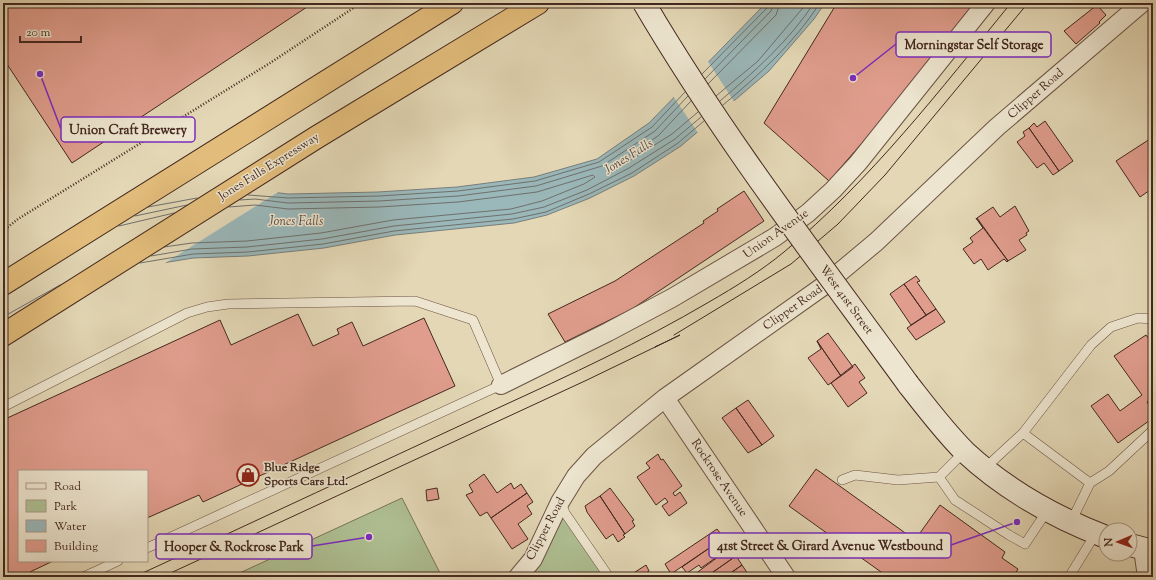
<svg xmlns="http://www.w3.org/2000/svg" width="1156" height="580" viewBox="0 0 1156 580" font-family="'Sorts Mill Goudy',serif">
	<rect width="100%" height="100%" fill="#e3d7b5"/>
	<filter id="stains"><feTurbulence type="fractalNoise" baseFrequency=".005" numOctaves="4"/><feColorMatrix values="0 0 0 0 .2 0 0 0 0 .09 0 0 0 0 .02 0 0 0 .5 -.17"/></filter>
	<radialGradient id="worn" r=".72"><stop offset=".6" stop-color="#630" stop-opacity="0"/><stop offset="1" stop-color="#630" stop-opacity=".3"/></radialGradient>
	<path fill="#aebf92" stroke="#797458" d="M402 498 442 577H231Z
		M563 510 610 577H516Z"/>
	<path fill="#9ab7b9" stroke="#787e7b" d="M766 3H825L814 19 769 71 681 146 634 176 590 198 547 215 514 223 395 235 324 248 248 256 193 258 126 269 255 190 288 194 378 192 457 187 534 177 597 159 649 123Z"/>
	<path fill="#e3d7b5" d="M707 60 735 103 698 133 673 96Z
		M256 188 280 191 162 265 126 271 50 309 3 336V276L110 210 163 198 207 191Z"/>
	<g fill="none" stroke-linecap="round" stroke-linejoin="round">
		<path stroke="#6f706c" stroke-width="1" d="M702 74 768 7 769 3
			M705 79 771 11 774 3
			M708 84 776 15 780 3
			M716 96 758 61 807 3
			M691 101 658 136 617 163V166L619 167 626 163 672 134 698 112
			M720 101C754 72 789 41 814 3
			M723 105C759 75 794 43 820 3
			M248 195 288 198 379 196 458 191 535 181 599 162 652 127 685 92
			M240 200 255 199 288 203 379 201 458 196 536 186 602 166 655 131 688 96
			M148 207 197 198
			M135 216 187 205
			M119 226 174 213
			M164 247 192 243 247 241 321 233 393 220 511 209 542 201 584 184 595 177 593 175 537 192 458 202 379 207 288 209 255 205 229 207
			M151 256 192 249 247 247 322 239 394 226 512 214 544 207 587 190 629 168 675 139 701 117
			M140 263 193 254 248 252 323 244 394 231 513 219 546 212 589 194 632 173 678 143 704 121
			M3 317 60 285"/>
	</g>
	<path fill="#e09d8d" stroke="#44281f" d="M3 3H313L72 163 3 58Z
		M837 3H974L882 120 829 181 764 123Z
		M1097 5 1106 15 1099 22 1100 23 1076 44 1064 31Z
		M1045 121 1073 161 1059 171 1029 128 1034 123 1037 127Z
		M1029 128 1059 171 1053 175 1044 163 1037 168 1017 142 1025 136 1023 132Z
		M1153 137V188L1140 197 1116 161Z
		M744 191 764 221 632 309 565 342 548 314 615 281 704 223 703 221 718 211 717 209Z
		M1015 206 1029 231 1026 233 1027 235 1019 240 1026 250 1008 261 977 218 993 207 1000 217Z
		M976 218 1008 261 1007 262 1004 259 988 270 981 259 974 264 963 249 973 242 970 238 983 228Z
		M916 276 920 281 917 282 936 309 926 315 904 284Z
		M904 284 926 315 911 325 890 294Z
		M936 309 945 322 916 340 907 328Z
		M298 314 313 346 339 334 337 329 352 322 363 346 424 318 455 386 203 502 199 495 147 518V471H19V561H53L30 572 32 577H10L3 563V523L6 521 3 513V420L220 320 231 345Z
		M828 333 853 367 841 376 817 341Z
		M1146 335 1153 345V397L1147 402 1153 411V418L1118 443 1091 406 1108 394 1120 411 1142 395 1114 356Z
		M817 341 841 376 828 385 808 358 821 349Z
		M855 364 865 378 859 382 867 393 848 407 831 383Z
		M748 400 774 436 762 445 736 408Z
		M736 408 762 445 748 453 722 418Z
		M658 454 661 460 663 459 682 486 673 493 675 496 680 492 687 503 669 516 662 506 668 502 665 498 656 505 637 477 650 468 646 463Z
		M816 469 915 540 940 505 1005 552 1002 558 1018 569 1013 577H888L789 506Z
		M484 474 497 493 511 483 514 489 521 484 527 493 491 518 487 512 480 516 466 495 473 492 469 485Z
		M437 488 439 499 427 501 426 490Z
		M610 488 634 520 632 521 635 526 625 534 600 496Z
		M527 493 533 502 527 506 532 514 518 524 528 539 512 549 491 518Z
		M600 496 625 534 623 535 625 537 618 542 613 534 606 539 587 512 585 506Z
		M717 529 724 538 671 574 665 564Z
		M724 538 730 548 701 568 699 565 687 573 682 567Z
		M730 548 736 556 706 577H691Z
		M736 556 742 565 725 577H706Z
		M646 565 649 571 639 577H635L632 574Z
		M742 565 748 574 744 577H725Z"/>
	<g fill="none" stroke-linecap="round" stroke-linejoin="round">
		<g stroke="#6c5444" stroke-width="10">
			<path id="lane" d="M3 407 187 313 207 307 228 304 415 301 473 320 501 385 147 548
				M1023 433 1090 483
				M985 468 1023 433 1091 345 1111 327 1138 318 1153 319
				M939 477 955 500 1009 535 1025 544 1047 511
				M842 480 855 475 898 480 939 477 965 451
				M561 503 565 513 609 577
				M1071 522 1090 483 1109 471 1153 430
				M83 577 118 561
				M1069 577 1096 533"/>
		</g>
		<g stroke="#6c5444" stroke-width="20">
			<path id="street" d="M501 385 608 332 672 298 775 237 808 213 833 190 858 163 986 3
				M665 398 786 577
				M1143 549 1147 577
				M518 577 533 559 560 502 576 476 594 456 665 398 822 287 876 242 997 127 1142 3"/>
		</g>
		<g stroke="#44281f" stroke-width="24">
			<path id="secondary" d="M908 384C926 407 944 431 965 452 1006 490 1054 517 1106 537
				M1130 545 1153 551"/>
		</g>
		<g stroke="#44281f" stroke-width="24">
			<path id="highway" d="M3 284 452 3
				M3 335 317 137 538 3"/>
		</g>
		<path stroke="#44281f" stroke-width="2.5" stroke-dasharray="1 2" stroke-linecap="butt" d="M3 231 18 219 270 63 361 3"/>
		<use href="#lane" stroke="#ede5cf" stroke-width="9"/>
		<use href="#street" stroke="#ede5cf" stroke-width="18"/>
		<use href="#secondary" stroke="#ede5cf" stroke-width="22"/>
		<use href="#highway" stroke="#e2bc7a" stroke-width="22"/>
		<path stroke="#44281f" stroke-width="1" d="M674 335 791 264 838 224 885 175 1028 3
			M134 577C256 521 377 464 498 408 570 375 641 342 709 302 735 287 761 271 784 252 871 180 940 90 1011 3
			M162 577 587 380 680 335 655 347 657 346"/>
		<g stroke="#44281f" stroke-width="24" stroke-linecap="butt">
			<path id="secondary-bridge" d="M644 3C722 136 817 259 908 384"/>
		</g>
		<use href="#secondary-bridge" stroke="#ede5cf" stroke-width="22"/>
	</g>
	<defs>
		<g id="shop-ring" transform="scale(1.15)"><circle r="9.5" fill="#ede5cf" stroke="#8f2418" stroke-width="1.5"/><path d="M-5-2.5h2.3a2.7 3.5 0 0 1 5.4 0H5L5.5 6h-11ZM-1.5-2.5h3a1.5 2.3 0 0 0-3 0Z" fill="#8f2418"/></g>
	</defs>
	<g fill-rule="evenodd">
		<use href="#shop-ring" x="248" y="475"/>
	</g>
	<g text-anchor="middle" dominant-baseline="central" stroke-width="3" stroke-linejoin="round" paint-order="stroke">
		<g font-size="12" fill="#44281f" stroke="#ede5cf">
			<text transform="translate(1036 94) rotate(-41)">Clipper Road</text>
			<text transform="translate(269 167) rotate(-32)">Jones Falls Expressway</text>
			<text transform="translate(776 234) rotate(-35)">Union Avenue</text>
			<text transform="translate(846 300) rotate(54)">West 41st Street</text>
			<text transform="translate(793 308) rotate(-35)">Clipper Road</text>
			<text transform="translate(719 478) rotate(56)">Rockrose Avenue</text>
			<text transform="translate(546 529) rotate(-62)">Clipper Road</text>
		</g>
		<g font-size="12" font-weight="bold" fill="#44281f" stroke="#ede5cf" text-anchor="start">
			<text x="264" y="468">Blue Ridge<tspan x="264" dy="14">Sports Cars Ltd.</tspan></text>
		</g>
		<g font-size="13" font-style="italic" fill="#5a4c46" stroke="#ede5cf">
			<text transform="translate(629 157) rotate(-32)">Jones Falls</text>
			<text x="296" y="222">Jones Falls</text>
		</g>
	</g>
	<path fill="none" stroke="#7b2cbf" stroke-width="1.5" d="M853 78L896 44M40 74L61 129M1017 522L951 545M369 537L312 546"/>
	<g fill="#7b2cbf" stroke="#ede5cf" stroke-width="1.5">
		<circle cx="853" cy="78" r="4"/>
		<circle cx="40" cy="74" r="4"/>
		<circle cx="1017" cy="522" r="4"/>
		<circle cx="369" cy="537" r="4"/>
	</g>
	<g fill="#ede5cf" stroke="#7b2cbf" stroke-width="1.5">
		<rect x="896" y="32" width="155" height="25" rx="4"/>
		<rect x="61" y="117" width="134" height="25" rx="4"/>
		<rect x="709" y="533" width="242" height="25" rx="4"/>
		<rect x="156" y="534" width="156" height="25" rx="4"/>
	</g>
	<g font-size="13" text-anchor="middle" font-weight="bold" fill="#44281f">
		<text x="974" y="49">Morningstar Self Storage</text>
		<text x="128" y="134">Union Craft Brewery</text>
		<text x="830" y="550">41st Street &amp; Girard Avenue Westbound</text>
		<text x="234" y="551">Hooper &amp; Rockrose Park</text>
	</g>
	<rect width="1156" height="580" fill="none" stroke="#e3d7b5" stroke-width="16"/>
	<rect x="4" y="4" width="1148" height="572" fill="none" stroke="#44281f" stroke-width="2"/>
	<rect x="8" y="8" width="1140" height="564" fill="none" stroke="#44281f"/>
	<rect x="18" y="470" width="130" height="92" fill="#ede5cf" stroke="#a99989"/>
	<rect x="26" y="483" width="20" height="6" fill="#ede5cf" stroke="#a99989"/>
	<text x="54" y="490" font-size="12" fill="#44281f">Road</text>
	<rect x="26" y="500" width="20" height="12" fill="#aebf92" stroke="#a99989"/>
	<text x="54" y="510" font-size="12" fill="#44281f">Park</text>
	<rect x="26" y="520" width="20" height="12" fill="#9ab7b9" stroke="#a99989"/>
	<text x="54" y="530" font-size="12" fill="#44281f">Water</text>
	<rect x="26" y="540" width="20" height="12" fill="#e09d8d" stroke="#a99989"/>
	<text x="54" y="550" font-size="12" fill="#44281f">Building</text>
	<g transform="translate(1118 542) rotate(268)"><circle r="19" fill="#ede5cf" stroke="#a99989"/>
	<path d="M0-3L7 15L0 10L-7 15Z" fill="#8f2418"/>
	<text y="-6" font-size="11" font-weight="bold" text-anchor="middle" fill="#44281f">N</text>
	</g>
	<path d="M20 36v6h61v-6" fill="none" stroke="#44281f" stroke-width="2"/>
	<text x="26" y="36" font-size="12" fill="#44281f" stroke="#ede5cf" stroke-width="3" paint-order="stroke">20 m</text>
	<rect width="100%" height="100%" filter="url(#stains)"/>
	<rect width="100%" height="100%" fill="url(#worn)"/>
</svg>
